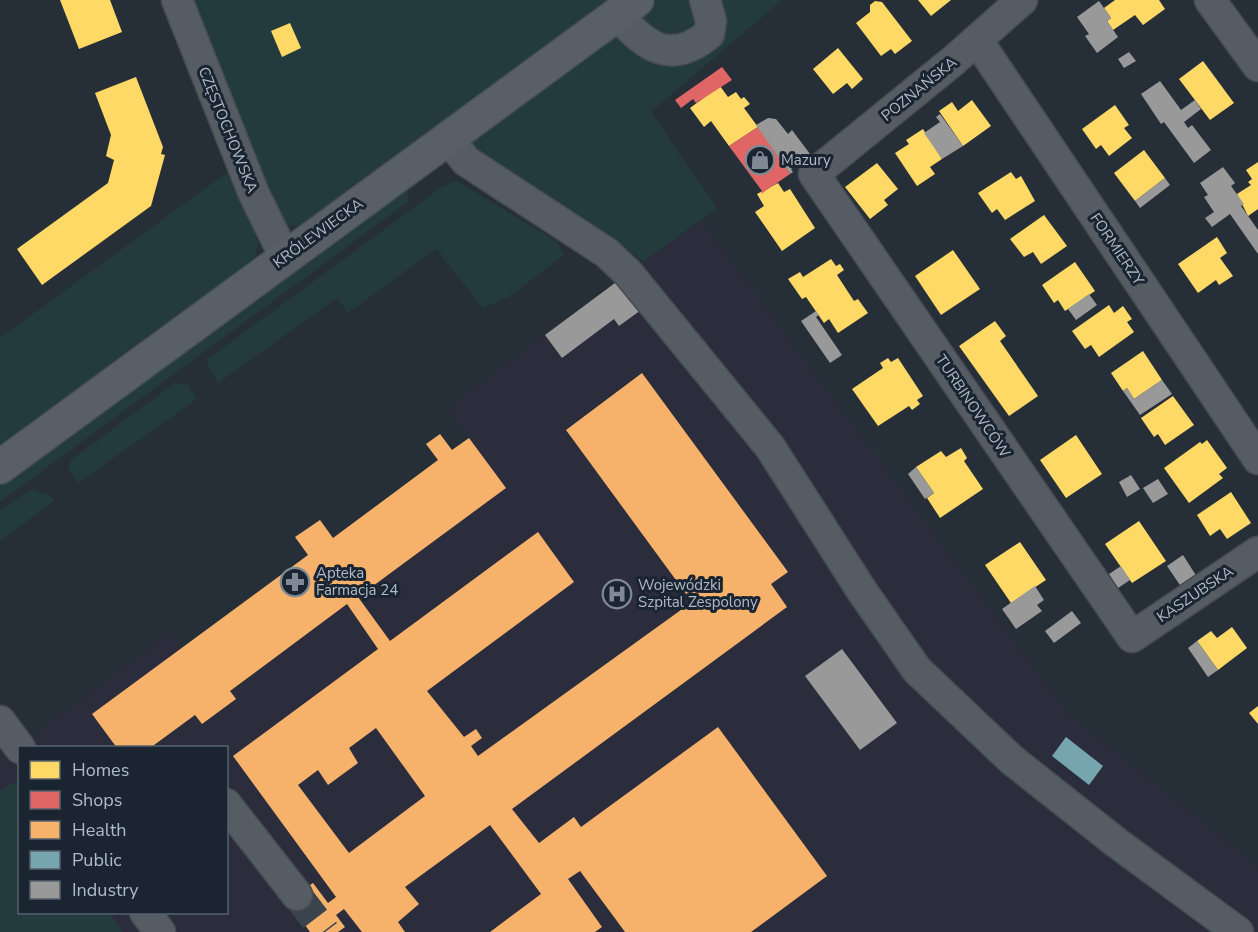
<svg xmlns="http://www.w3.org/2000/svg" width="1258" height="932" viewBox="0 0 1258 932" font-family="'Nunito Sans',sans-serif">
	<rect width="100%" height="100%" fill="#262f37"/>
	<path fill="#2c2d3c" fill-rule="evenodd" d="M700 219 1068 713 1258 866V932H0V754L3 757 171 632 183 647 468 438 447 408ZM20 748H226V912H20Z"/>
	<path fill="#233b3d" d="M189 0H614L305 225 290 226 279 219Z
		M659 0H782L651 112 717 208 643 262 615 239 473 149 472 141Z
		M232 169C243 196 270 236 251 264L0 451V338Z
		M457 181 557 242 564 255 510 296 483 308 436 249 348 313 337 298 218 383 207 366 208 359 442 187Z
		M406 186 409 201 0 502V484Z
		M175 383 188 385 197 399 78 483 68 469 71 460Z
		M30 490 48 494 54 501 0 541V511Z
		M19 780 20 912 110 913 123 932H0V791Z"/>
	<path fill="#ffd966" d="M60 0H110L122 32 79 49Z
		M918 0H951L931 16Z
		M1115 0H1159L1165 9 1143 25 1135 15 1113 30 1107 21 1111 18 1104 8Z
		M875 1 882 2 912 41 895 54 891 49 881 56 856 23 870 12V5Z
		M290 23 301 48 282 57 271 31Z
		M838 48 863 79 852 89 847 83 833 94 813 69Z
		M1203 61 1234 103 1210 120 1179 79Z
		M136 77 163 147 161 154 165 155 151 206 42 285 17 249 108 183 114 160 106 156 111 135 95 93Z
		M720 86 728 97 736 92 741 99 744 97 750 104 744 108 758 127 729 146 711 121 704 127 690 108Z
		M972 100 991 126 963 146 939 111 952 102 958 111Z
		M1115 105 1129 125 1124 128 1132 138 1109 156 1101 145 1096 149 1082 129Z
		M923 129 942 159 930 167 935 174 917 186 895 153 909 144 906 140Z
		M1144 150 1165 178 1135 201 1114 173Z
		M1258 162V209L1248 216 1237 194 1251 185 1248 182 1252 179 1246 170Z
		M877 163 898 189 884 200 888 205 870 219 845 187Z
		M1011 172 1016 179 1021 176 1035 201 1005 220 997 209 992 213 978 193Z
		M778 183 784 192 790 189 815 228 782 251 755 212 764 206 757 194Z
		M1044 215 1067 246 1041 264 1033 252 1024 257 1010 239Z
		M1217 237 1227 253 1220 258 1233 276 1219 285 1216 280 1198 293 1178 264Z
		M953 250 980 289 941 315 915 276Z
		M831 259 836 266 840 264 844 270 837 275 854 301 858 299 868 313 838 333 829 319 824 323 806 297 802 299 788 279 800 272 803 277Z
		M1075 262 1095 291 1065 311 1058 300 1054 303 1042 285Z
		M1109 305 1114 313 1123 306 1132 319 1127 322 1134 332 1099 357 1091 345 1085 349 1072 331Z
		M995 321 1006 336 1000 341 1038 396 1009 416 959 346Z
		M1143 351 1162 380 1134 399 1127 388 1123 391 1111 373Z
		M888 358 891 362 898 358 923 396 917 400 920 404 912 410 909 406 878 426 852 389 883 368 880 363Z
		M1173 396 1194 425 1165 445 1158 434 1154 437 1141 418Z
		M1076 435 1102 474 1066 498 1040 460Z
		M1207 440 1227 468 1219 474 1223 478 1189 503 1164 468 1200 442 1202 444Z
		M961 448 967 458 964 461 983 489 940 518 927 498 934 493 916 467 941 451 946 457Z
		M1231 492 1251 523 1227 539 1220 529 1210 536 1197 515Z
		M1139 521 1166 561 1132 583 1105 544Z
		M1020 542 1046 580 1011 603 985 565Z
		M1232 627 1247 648 1218 670 1197 641 1211 631 1217 638Z
		M1258 706V724L1249 713Z"/>
	<path fill="#e06666" d="M722 67 732 80 696 103 693 99 681 108 675 100Z
		M758 127 790 174 761 194 762 191 729 146Z"/>
	<path fill="#f6b26b" fill-rule="evenodd" d="M642 373 788 572 771 584 787 607 512 809 539 843 574 817 581 827 718 727 827 876 751 932H625L580 871 568 879 602 927 595 932H490L541 894 490 825 405 887 419 904 398 922 405 932H362L344 909 336 915 345 927 338 932H310L288 901 313 883 328 903 336 897 233 756 378 649 347 604 230 691 236 699 202 724 195 715 150 748H117L92 714 308 555 295 537 320 520 333 538 438 460 426 444 440 434 452 450 469 438 506 488 358 597 390 641 538 532 574 582 427 691 464 737 476 729 482 738 471 746 478 756 692 602 566 430ZM376 728 425 796 349 853 298 785 318 770 328 785 358 763 349 748Z"/>
	<path fill="#76a5af" d="M1066 737 1103 766 1089 785 1052 756Z"/>
	<path fill="#999" d="M1099 1 1111 18 1107 21 1118 37 1097 53 1085 36 1089 34 1077 17Z
		M1129 52 1136 61 1124 68 1118 59Z
		M1160 81 1181 110 1195 100 1201 109 1184 122 1188 128 1192 125 1211 150 1194 163 1164 122 1161 124 1141 94Z
		M940 114 963 146 942 159 924 133 940 122 936 117Z
		M768 118 776 119 788 134 792 130 810 154 791 169 793 172 790 174 756 125Z
		M1223 167 1235 183 1231 186 1244 204 1241 206 1258 230V254L1230 214 1212 227 1205 218 1214 212 1204 197 1208 195 1200 183Z
		M1165 178 1170 185 1140 208 1135 201Z
		M619 280 641 310 619 326 614 319 562 358 545 335Z
		M1089 294 1097 305 1076 320 1068 309Z
		M816 311 819 315 816 317 842 355 830 363 801 321Z
		M1162 380 1172 394 1140 415 1123 391 1127 388 1134 399Z
		M916 467 934 493 925 499 908 474Z
		M1131 475 1140 489 1127 497 1119 482Z
		M1158 479 1168 494 1153 503 1143 488Z
		M1183 555 1197 577 1182 588 1167 566Z
		M1121 566 1130 580 1118 588 1109 574Z
		M1035 586 1044 600 1037 605 1042 611 1016 629 1002 609Z
		M1072 611 1081 623 1054 643 1045 631Z
		M1197 641 1218 670 1208 677 1188 648Z
		M842 649 897 723 860 750 805 676Z"/>
	<g fill="none" stroke-linecap="round" stroke-linejoin="round">
		<path stroke="#3b444d" stroke-width="30" stroke-dasharray="30 15" stroke-linecap="butt" d="M297 895 325 932"/>
		<g stroke="#454b51" stroke-width="33">
			<path id="minor" d="M177 0 254 194 285 257
				M1022 0 953 61 814 174 1132 637 1258 552
				M1210 0 1258 66
				M617 14C645 47 671 66 709 34L711 21 705 0
				M977 40 1258 459
				M448 138 466 161 607 253 628 273 770 447 862 591 917 670 1012 760 1117 843 1238 932
				M0 721 20 748
				M226 804 297 895
				M145 912 160 932"/>
		</g>
		<g stroke="#434b53" stroke-width="36">
			<path id="major" d="M0 467 637 0"/>
		</g>
		<use href="#minor" stroke="#565c64" stroke-width="30"/>
		<use href="#major" stroke="#595f66" stroke-width="33"/>
	</g>
	<defs>
		<g id="shop-ring" transform="scale(1.5)"><circle r="9.5" fill="#1a2531" stroke="#7f8a95" stroke-width="1.5"/><path d="M-5-2.5h2.3a2.7 3.5 0 0 1 5.4 0H5L5.5 6h-11ZM-1.5-2.5h3a1.5 2.3 0 0 0-3 0Z" fill="#7f8a95"/></g>
		<g id="pharmacy-ring" transform="scale(1.5)"><circle r="9.5" fill="#1a2531" stroke="#7f8a95" stroke-width="1.5"/><path d="M-2-6h4v4h4v4h-4v4h-4v-4h-4v-4h4Z" fill="#7f8a95"/></g>
		<g id="hospital-ring" transform="scale(1.5)"><circle r="9.5" fill="#1a2531" stroke="#7f8a95" stroke-width="1.5"/><path d="M-5-5h3v3.5h4V-5h3V5h-3V1.5h-4V5h-3Z" fill="#7f8a95"/></g>
	</defs>
	<g fill-rule="evenodd">
		<use href="#shop-ring" x="760" y="160"/>
		<use href="#pharmacy-ring" x="295" y="582"/>
		<use href="#hospital-ring" x="617" y="594"/>
	</g>
	<g text-anchor="middle" dominant-baseline="central" stroke-width="6" stroke-linejoin="round" paint-order="stroke">
		<g font-size="15" fill="#afbbc8" stroke="#1a2531">
			<text transform="translate(919 89) rotate(-39)">POZNAŃSKA</text>
			<text transform="translate(228 130) rotate(68)">CZĘSTOCHOWSKA</text>
			<text transform="translate(318 233) rotate(-36)">KRÓLEWIECKA</text>
			<text transform="translate(1117 249) rotate(56)">FORMIERZY</text>
			<text transform="translate(973 406) rotate(56)">TURBINOWCÓW</text>
			<text transform="translate(1195 594) rotate(-34)">KASZUBSKA</text>
		</g>
		<g font-size="15" fill="#afbbc8" stroke="#1a2531" text-anchor="start">
			<text x="781" y="160">Mazury</text>
			<text x="316" y="573">Apteka<tspan x="316" dy="17">Farmacja 24</tspan></text>
			<text x="638" y="585">Wojewódzki<tspan x="638" dy="17">Szpital Zespolony</tspan></text>
		</g>
	</g>
	<rect x="18" y="746" width="210" height="168" fill="#1a2531" stroke="#56616d" stroke-width="1.5"/>
	<rect x="30" y="761" width="30" height="18" fill="#ffd966" stroke="#56616d" stroke-width="1.5"/>
	<text x="72" y="776" font-size="18" fill="#afbbc8">Homes</text>
	<rect x="30" y="791" width="30" height="18" fill="#e06666" stroke="#56616d" stroke-width="1.5"/>
	<text x="72" y="806" font-size="18" fill="#afbbc8">Shops</text>
	<rect x="30" y="821" width="30" height="18" fill="#f6b26b" stroke="#56616d" stroke-width="1.5"/>
	<text x="72" y="836" font-size="18" fill="#afbbc8">Health</text>
	<rect x="30" y="851" width="30" height="18" fill="#76a5af" stroke="#56616d" stroke-width="1.5"/>
	<text x="72" y="866" font-size="18" fill="#afbbc8">Public</text>
	<rect x="30" y="881" width="30" height="18" fill="#999999" stroke="#56616d" stroke-width="1.5"/>
	<text x="72" y="896" font-size="18" fill="#afbbc8">Industry</text>
</svg>
